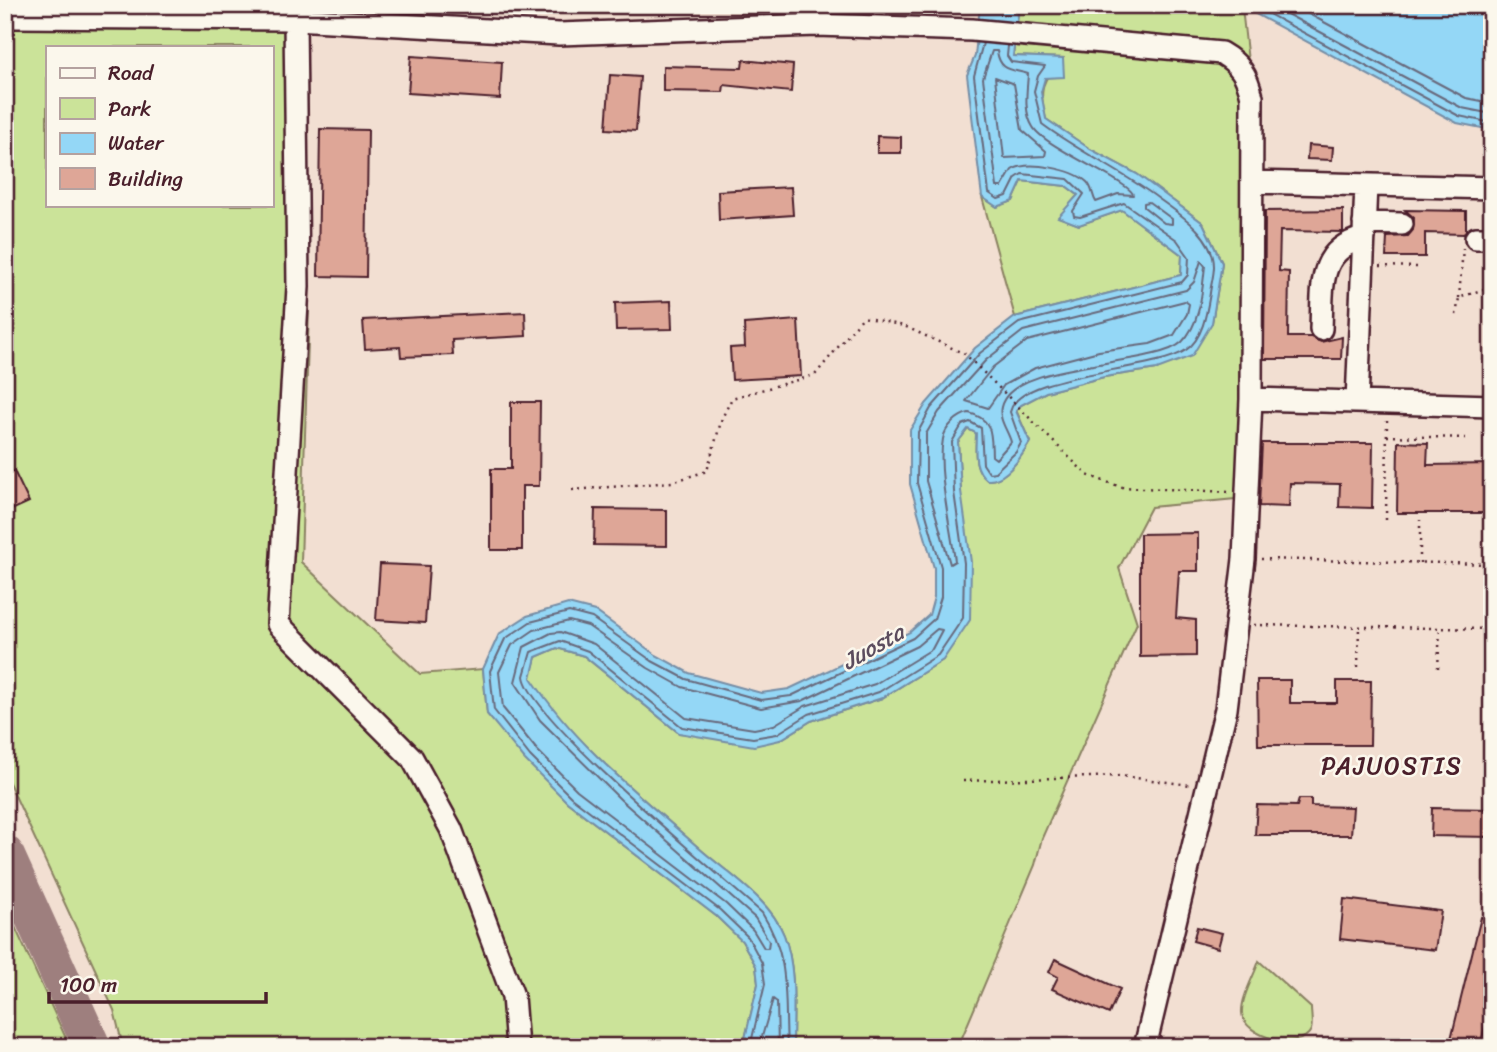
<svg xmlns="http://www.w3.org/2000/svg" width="1497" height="1052" viewBox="0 0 1497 1052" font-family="Sriracha,sans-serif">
	<rect width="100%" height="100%" fill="#f2dfd2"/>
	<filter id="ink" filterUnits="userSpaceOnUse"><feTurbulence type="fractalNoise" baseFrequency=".0143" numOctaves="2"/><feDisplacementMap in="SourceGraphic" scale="14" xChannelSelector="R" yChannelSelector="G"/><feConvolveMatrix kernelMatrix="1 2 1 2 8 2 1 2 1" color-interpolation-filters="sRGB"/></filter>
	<g filter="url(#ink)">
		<path fill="#cbe399" stroke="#8a8162" stroke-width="2" fill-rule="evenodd" d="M5 5 306 7 309 307 301 562 420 674 483 669 487 714 567 802 716 916 742 941 756 966 758 984 743 1047H123L114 1010 5 774ZM47 47H271V205H47Z
			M1019 5H1239L1242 8 1252 97 1246 498 1151 507 1119 568 1137 623 1042 838 1035 865 958 1047H793C793 1011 797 969 784 935 770 899 727 873 699 848 640 796 575 744 530 678L536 657 557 648 584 656 679 733 780 740 811 721 882 698 943 660 961 491 958 442 968 429 976 433C976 450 972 468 987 480 1005 482 1022 456 1030 442L1016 410 1021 405 1046 392 1104 377 1157 369 1212 323 1222 263 1203 223 1137 174 1090 149 1046 119C1039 87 1040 83 1063 58L1013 56Z
			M1022 181 1066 186 1078 195 1059 217 1079 225 1122 210 1182 255 1181 275 1015 317 982 197 997 207 1013 201Z
			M5 914 10 916 70 1047H5Z
			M1259 961 1311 1008C1311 1014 1313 1024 1311 1030 1301 1052 1243 1037 1242 1013 1241 998 1254 976 1259 961Z"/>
		<path fill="#94d7f6" stroke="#768da5" stroke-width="2" d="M980 5H1019L1013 56 1063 58 1064 77 1045 78 1041 92 1046 119 1090 149 1137 174 1203 223 1222 263 1212 323 1192 356 1157 369 1104 377 1046 392 1021 405 1016 411 1030 442C1022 456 1005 482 987 480 972 468 976 450 976 433L968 429 958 442 961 491 971 562 970 620 943 660 882 698 811 721 780 740 754 746 679 733 584 656 557 648 536 657 531 678C575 744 640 796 699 848 727 873 770 899 784 935 797 969 793 1011 793 1047H743L758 984 756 966 742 941 716 916 567 802 525 760 487 714 483 669 499 634 527 616 568 604 595 611 656 655 689 673 761 693 789 689 910 632 929 615 934 597V568L910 484V430L926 404 975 348 1015 317 1181 275 1182 255 1122 210 1079 225 1058 217 1078 195 1066 186 1022 181 1013 201 997 207 982 197 967 75 975 56Z
			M1239 5H1492V130L1457 123Z"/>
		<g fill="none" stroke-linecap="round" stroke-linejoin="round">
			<path stroke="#68697c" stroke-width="2" d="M1252 5 1459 116 1492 123
				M1270 5 1462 108 1492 114
				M1292 5 1466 98 1492 103
				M992 51H997C1000 72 1012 69 1028 74 1027 91 1023 111 1033 127 1045 148 1133 183 1133 195L1118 194 1096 202C1092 196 1093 188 1087 182 1073 169 1028 160 1012 170L1002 187H997L983 78Z
				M995 77 1014 84 1022 130 1046 151 1045 156 1004 158Z
				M1149 202 1172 219V224L1164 223 1144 207V203Z
				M1201 261 1205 266C1202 291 1201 323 1182 342 1155 368 1012 359 1001 407 998 419 1008 431 1011 442L996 459 992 456C991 436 994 419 969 413 958 415 945 427 943 439 937 471 951 528 955 561L950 564 926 481V434L939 412 986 360 1023 331 1186 290 1194 282Z
				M1185 301 1189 304 1187 314 1174 335 1150 344 1099 351 1035 368 1004 385 988 408 966 401 993 367 1027 341Z
				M569 621 588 626 648 668 682 687 761 708 802 701 917 646 937 629 942 630 932 649 875 684 805 706 774 725 754 729 686 718 594 644 560 632 551 633 524 647 515 682 540 720 621 800 755 918 769 941 768 948H764L753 930 726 904 577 790 537 750 503 708 499 672 512 645 534 630Z
				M750 1047 765 984 762 963 748 937 720 910 571 797 530 756 494 710 490 671 505 639 530 622 569 612 592 618 652 661 686 679 761 700 791 696 913 638 934 619 941 597V567L917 483 918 432 931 408 980 353 1019 323 1182 282 1188 275 1189 257 1177 240 1124 203 1080 217 1074 216 1073 211 1084 194 1068 179 1022 174 1016 178 1007 196 998 199 989 193 974 76 983 43
				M759 1047 773 999 777 1002 778 1047
				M787 1047C784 994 791 959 762 913 722 877 528 717 524 676L531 652 560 641 588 651 682 727 753 738 777 734 809 714 879 692 938 655 963 618 964 563 954 492 952 442 962 425 970 422 981 428 983 464 989 473 995 472 1016 452 1021 443 1010 412C1018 371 1154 373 1186 350 1203 339 1207 311 1210 293 1211 284 1214 275 1214 266 1214 236 1180 214 1159 199 1122 171 1079 152 1042 124L1034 91 1038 76 1045 66 1011 62 1007 56 1008 46"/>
			<path stroke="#9e7f7e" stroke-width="38" d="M5 854 92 1047"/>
		</g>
		<path fill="#dea697" stroke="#4a1f2b" stroke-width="2" d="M411 56 502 62 500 99 408 93Z
			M743 60 793 65 791 92 724 85 723 92 663 91V66L742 68Z
			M610 75 640 77 636 131 606 129Z
			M320 129 368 130 366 277 318 276Z
			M877 136 901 137V153H877Z
			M1308 145 1333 147 1332 160 1307 159Z
			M791 187 793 215 719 220 718 191Z
			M1343 210V232L1280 231 1279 271 1289 272 1288 337H1311L1321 342 1342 337 1341 359H1264L1265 211Z
			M1405 210 1466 211V230L1464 234 1425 233V257H1386L1387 237 1408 236 1413 230 1414 218Z
			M671 301 672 329 616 330 615 303Z
			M525 312 526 336 452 340 453 355 401 357 400 347 365 349 363 320Z
			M798 320 801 376 732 380 730 348 745 347 744 324Z
			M511 402H540L539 486H522V550H491V469H511Z
			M1398 442 1428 443 1427 465 1492 464V513H1397Z
			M1262 443H1373L1372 508 1339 507 1340 484 1290 483 1289 507 1259 506Z
			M14 471 29 502 5 513V475Z
			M595 509 667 510V546L594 545Z
			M1198 533V571H1179L1176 618 1196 620V656L1140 657V534Z
			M380 564 429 566 425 623 376 620Z
			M1257 680H1290V703H1337V681H1371L1370 745H1258Z
			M1299 799H1311V806L1353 807 1351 835H1255L1257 805 1297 806Z
			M1432 808 1492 809V837L1431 836Z
			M1344 899 1441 911 1435 950 1340 939Z
			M1481 917 1492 920V996L1480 1047H1449Z
			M1197 927 1222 933 1218 948 1193 941Z
			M1055 959 1120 989 1109 1014 1052 989 1058 977 1049 972Z"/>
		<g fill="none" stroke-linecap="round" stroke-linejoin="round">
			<g stroke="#4a1f2b" stroke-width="26">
				<path id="minor" d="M820 5 817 25 972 30 1221 53C1240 64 1247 75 1252 97L1251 399 1244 559 1226 709 1145 1047
					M13 17 295 19 559 34 817 25
					M295 19 298 287 278 624 412 758 451 829 513 996 517 1047
					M1252 182 1492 188
					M1364 223 1402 224
					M1476 238H1492
					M1321 329C1323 290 1316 249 1364 238
					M1251 399 1492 406
					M1357 402 1366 185"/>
			</g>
			<path stroke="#4a1f2b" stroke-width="2.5" stroke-dasharray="2 5" stroke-linecap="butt" d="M1380 266 1418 267
				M1459 298 1463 248
				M1456 315 1459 298 1492 286
				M1387 436 1468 438
				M572 490 672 482 707 471 722 418 732 398 815 375 863 317 904 326 965 354 1087 475 1121 487 1230 492
				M1386 520 1387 421
				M1261 559 1492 564
				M1420 563V520
				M1254 625 1492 629
				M1358 667 1359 626
				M1438 668 1440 628
				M963 781 1121 776 1190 785"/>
			<use href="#minor" stroke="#fbf7ec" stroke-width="21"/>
		</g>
	</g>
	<g text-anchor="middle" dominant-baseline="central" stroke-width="5" stroke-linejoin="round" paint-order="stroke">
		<g font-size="23" font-style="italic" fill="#5c4d5e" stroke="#fbf7ec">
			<text transform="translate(873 647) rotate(-30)">Juosta</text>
		</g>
		<g font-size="24" letter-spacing="2" fill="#4a1f2b" stroke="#fbf7ec">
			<text x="1392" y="766">PAJUOSTIS</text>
		</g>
	</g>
	<rect width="1497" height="1052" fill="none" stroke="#fbf7ec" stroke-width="28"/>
	<rect x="14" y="14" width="1469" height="1024" fill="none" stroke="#4a1f2b" stroke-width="2.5" filter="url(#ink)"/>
	<rect x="46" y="46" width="228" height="161" fill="#fbf7ec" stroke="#b4a19f" stroke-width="2"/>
	<rect x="60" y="68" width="35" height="10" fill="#fbf7ec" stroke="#b4a19f" stroke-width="2"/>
	<text x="108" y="80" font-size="21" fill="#4a1f2b">Road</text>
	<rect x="60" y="98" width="35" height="21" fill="#cbe399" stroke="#b4a19f" stroke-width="2"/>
	<text x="108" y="116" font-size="21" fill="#4a1f2b">Park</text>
	<rect x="60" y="133" width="35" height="21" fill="#94d7f6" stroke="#b4a19f" stroke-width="2"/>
	<text x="108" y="150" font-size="21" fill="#4a1f2b">Water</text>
	<rect x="60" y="168" width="35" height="21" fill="#dea697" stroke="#b4a19f" stroke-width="2"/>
	<text x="108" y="186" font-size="21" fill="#4a1f2b">Building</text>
	<path d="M49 992v10h217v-10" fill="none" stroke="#4a1f2b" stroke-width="3.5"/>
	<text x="60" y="992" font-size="21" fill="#4a1f2b" stroke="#fbf7ec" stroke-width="5" paint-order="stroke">100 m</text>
</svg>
